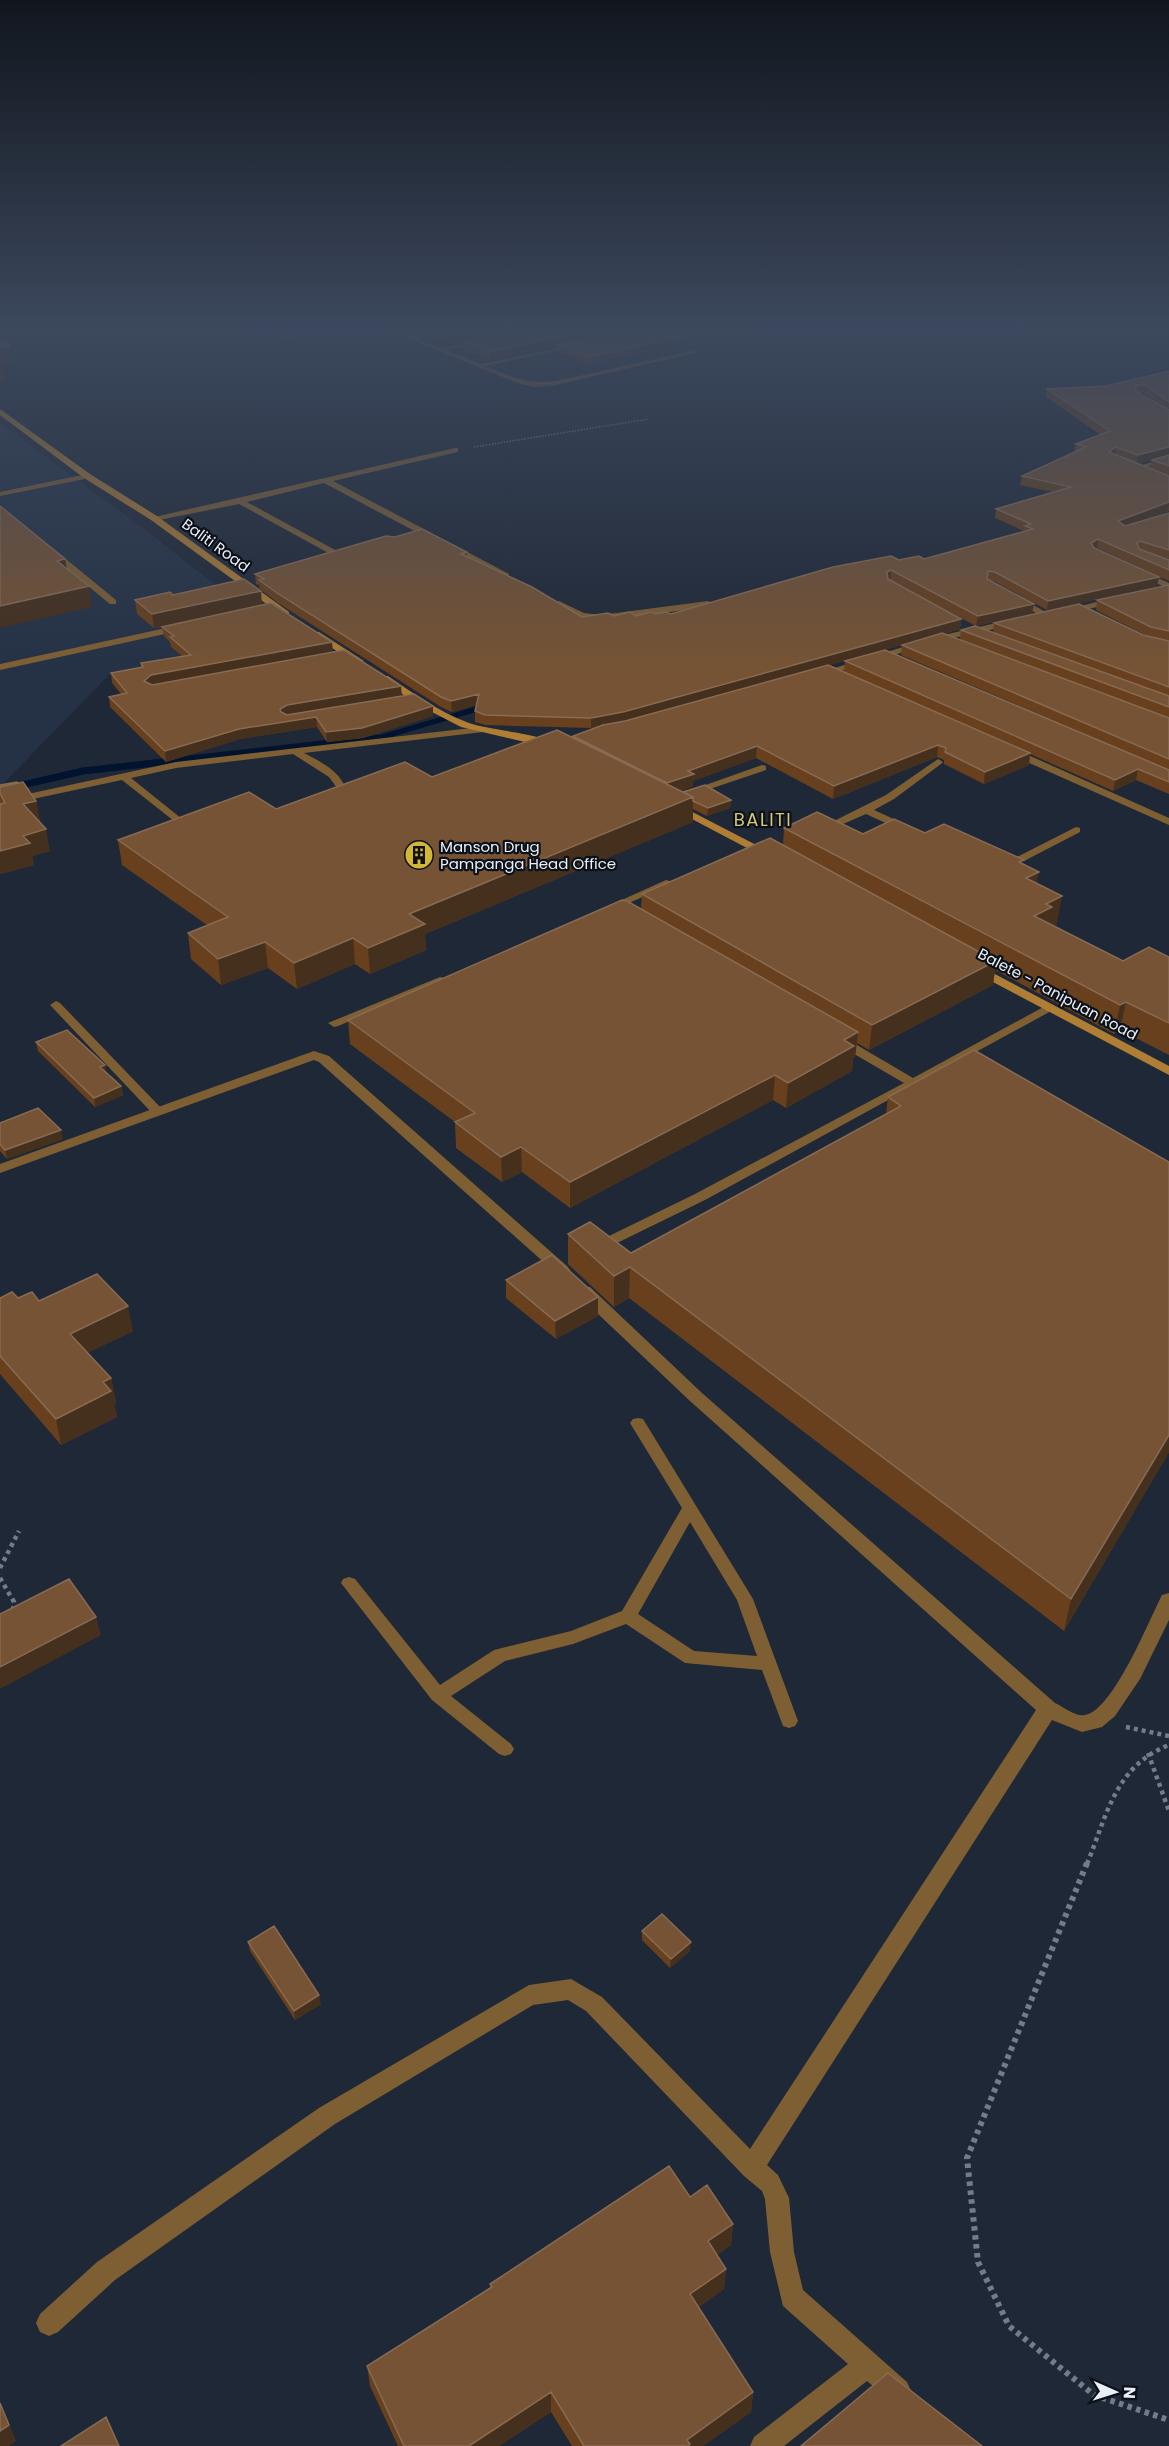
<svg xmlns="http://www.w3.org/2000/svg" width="1169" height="2446" viewBox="0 0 1169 2446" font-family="Poppins,sans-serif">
	<rect width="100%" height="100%" fill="#1f2836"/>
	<path fill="#253145" d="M0 423 155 537 290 645 111 673 0 787Z"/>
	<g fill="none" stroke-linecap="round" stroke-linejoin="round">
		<path stroke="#01132e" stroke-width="5" d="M336 742 382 737 487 706"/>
		<path stroke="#01132e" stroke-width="7" d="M0 790 83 771 349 741"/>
		<path stroke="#757c89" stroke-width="1.5" stroke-dasharray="1.5 1.5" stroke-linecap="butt" d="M474 447 649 419"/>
		<path stroke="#757c89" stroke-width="4.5" stroke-dasharray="4 4" stroke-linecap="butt" d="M0 1568 19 1531
			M0 1578 14 1602 13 1610
			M1126 1727 1169 1736
			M1148 1753 1169 1811
			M1087 1864C1107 1815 1115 1766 1169 1745"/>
		<path stroke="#757c89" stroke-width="6" stroke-dasharray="4.5 4.5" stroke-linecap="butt" d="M1087 1863 967 2158 978 2262 1009 2326 1094 2395 1169 2420"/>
		<path fill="#7e5f34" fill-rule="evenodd" d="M8 325H17L11 328Z
			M262 325H270L296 339 291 340Z
			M376 325C387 325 394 331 404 333 416 335 443 325 458 325L412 336 441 348 483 341V343L447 350 480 364 578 344 576 347 486 366C514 378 525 384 556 381L696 350 699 352 556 385 534 387 517 383Z
			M87 474 91 476 90 478 0 496V492Z
			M49 550H55L116 600V604H110L49 554Z
			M1015 598H1021L1049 614 1042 616 1015 602Z
			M180 625 184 628 183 630 0 670V664Z
			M480 727 485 730 483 732 304 753C323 763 344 773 348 796L338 802 333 799 338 795 337 788 329 777 293 754 176 768 131 778 192 827V831L188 832 122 780 0 806V800L176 762Z
			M938 759 943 762 941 764 894 799 874 810 911 827V831H903L866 814 827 831H819L818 829 886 795Z
			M1076 827 1080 828V832L1024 861 1006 865 1001 862 1017 857Z
			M666 880 670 881V885L613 910 609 911 604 908Z
			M440 977 444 978V982L338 1026 334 1027 328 1023Z
			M56 1001 60 1003 161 1108 163 1111 161 1114H153L52 1007 50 1005Z
			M1049 1004 1053 1006 1055 1008 1053 1010 705 1200 617 1243 612 1244 605 1240 607 1237 695 1194 904 1083 837 1044 835 1041 837 1038H845L913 1078Z
			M638 1418 643 1419 753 1599 798 1721 795 1726 789 1728 783 1726 762 1670 685 1663 626 1624 573 1644 505 1661 451 1696 511 1744 514 1749 511 1754 505 1756 499 1754 432 1700 341 1583 343 1579 349 1577 355 1579 440 1685 494 1650 571 1631 622 1611 682 1508 630 1423 633 1419ZM690 1522 737 1600 757 1656 694 1651 638 1614Z"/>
		<path fill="#7e5f34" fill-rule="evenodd" d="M455 448H458V452L333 481 509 574V578H503L324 483 247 502 337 551V555L334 556 239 504 154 521 150 518Z
			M1169 457V461L1136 470 1132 468Z
			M1139 569 1169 583V589L1136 574 1135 572Z
			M1116 597 1119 598V602L1066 614 1061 611Z
			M559 601 584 613 601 615 708 601 713 604 708 607 601 621 579 618 556 606V602Z
			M1014 619 1019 622 1017 624 944 640 820 677 815 674 939 636Z
			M1009 750H1017L1169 818V825L1009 754Z
			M762 765 766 766V770L692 795 683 793Z
			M314 1051 329 1056 567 1266 570 1270 567 1274H557L319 1062 314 1060 0 1173V1164Z
			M584 1286 590 1287 702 1393 1055 1703C1064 1707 1075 1717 1085 1715 1113 1711 1149 1620 1162 1595L1169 1593V1620L1140 1679 1115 1716 1102 1727 1082 1732 1052 1720 767 2165 778 2175 789 2198 794 2252 803 2290 907 2382 911 2391 907 2400 898 2404 889 2400 867 2381 784 2446H750L754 2437 848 2364 783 2306 770 2252 765 2199 762 2191 744 2176 586 2011 568 2000 533 2005 335 2124 115 2280 58 2332 49 2336 40 2332 36 2323 40 2314 97 2262 319 2108 529 1985 571 1979 602 1997 750 2149 1036 1710 690 1401 578 1295 576 1291Z"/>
		<path fill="#af7d33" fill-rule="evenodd" d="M0 409 90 474 157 516 289 612V616H283L151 520 84 478 0 415Z
			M313 632H319L364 661 356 663 313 636Z
			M380 676H388C413 693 439 712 469 723 492 731 543 733 559 746L554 749 461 727 426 709 380 680Z
			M675 803 772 853 774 855 772 857H764L671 808 669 806Z
			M976 964 1169 1066V1075L972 971 970 968Z"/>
	</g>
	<path fill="#68401d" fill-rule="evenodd" d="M401 325H664L689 335V342L589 364 558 352V345L490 360 463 349V341L468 340 451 344 428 334V328L412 330Z
		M1169 371V476L1150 468 1152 460 1137 463 1169 476V511L1142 521 1169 513V581L1097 548 1096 549 1159 577 1157 586 1047 610 994 581H990L1034 604 1032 613 976 626 889 580 961 619 960 629 943 634 1070 681 960 640 961 630 993 633 994 623 1147 636 1096 610 1097 600 1169 585V794L1136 780 1113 791 1030 754 1029 765 984 784 944 764V760L937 757 833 799 756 758 693 781V786L680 791 683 792 731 800 730 808 707 816 693 809V822L425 934 426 950 370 974 355 964 297 989 268 968 221 985 191 959 188 933 207 925 122 865 118 840 432 777 573 738V736L596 727 591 728 486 725 475 722V711L476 705 452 712 441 707 278 603 260 589 259 585 256 584 255 574 467 552V557L582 617 636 616 671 614 899 560 924 559 1024 531 995 518 996 509 1053 492 1020 485 1022 476 1074 452 1076 444 1101 435 1046 397 1047 389 1106 386ZM1139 393H1143L1161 406ZM902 645 901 655 1127 752 845 661 844 671 829 665Z
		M173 595 262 605 402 696 433 706V716L363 738 327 742 317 727 240 739 166 762 110 707 109 697 121 694 112 683 111 673 141 668V663L182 656 171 647 170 642 164 636 162 627 154 628 137 614 135 600Z
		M0 785 36 801 40 822 50 851 32 856 34 865 0 874Z
		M784 828 863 834 925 833 1024 865 1037 884 1057 924 1054 926 1123 961 1169 957V1055L1120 1030 1114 1034 995 970 993 985 869 1050 857 1043 855 1057 853 1058 852 1071 786 1108 773 1100 570 1208 522 1172 502 1182 456 1148 455 1122 350 1044 348 1020 641 909 642 894 783 845Z
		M36 1042 105 1065 106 1073 121 1086 123 1095 95 1107 38 1051Z
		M888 1097 1169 1162V1452L1064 1631 629 1298 614 1307 568 1264V1234L631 1253 886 1114Z
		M0 1123 63 1139 7 1159 0 1151Z
		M506 1280 598 1297V1316L556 1339 506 1298Z
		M0 1298 39 1301 133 1331 87 1353 111 1378 116 1403 114 1404 117 1417 61 1445 0 1374Z
		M642 1931 690 1951 670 1968 642 1940Z
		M248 1942 321 2004 295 2020 250 1951Z
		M690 2197 733 2224 731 2245 717 2255 726 2269 724 2289 699 2307 753 2392 751 2412 703 2446H572L551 2412 499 2446H398L370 2386 367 2366 490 2288V2284Z"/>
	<path fill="#452f1d" d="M411 325H445L412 330Z
		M504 325H540L451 344V336Z
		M614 325H642V327L490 360V352Z
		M689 335V342L589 364V357Z
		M10 346 13 363 2 365 5 380H0V348Z
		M1116 447 1115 456 1109 452Z
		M1169 447V456L1136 464 1138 455Z
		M1169 502 1168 511 1117 530 1118 521Z
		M1098 539 1097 548 1090 552 1091 543Z
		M65 559 69 579 57 561Z
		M891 570 890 580 886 582 887 572Z
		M1159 577 1157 586 1047 610 1048 601Z
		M89 586 92 607 0 628V606Z
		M261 591 262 605 154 628 152 614Z
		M1034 604 1032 613 976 626 978 616Z
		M961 619 960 629 623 723 591 728V718Z
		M332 642 333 652 146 691 144 681 151 675Z
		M401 686 402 696 281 719 280 709 287 705Z
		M479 694V704L452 712 451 701Z
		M433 706V716L363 738 327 742 326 732Z
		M316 717 317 727 240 739 166 762 165 751 239 729Z
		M938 745 937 757 833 799 834 786Z
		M757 746 756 758 693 781V786L667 795V783L688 771Z
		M1030 753 1029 765 984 784 985 772Z
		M1138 769 1136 780 1113 791 1115 780Z
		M693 797V822L425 934 426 950 370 974 368 948 409 914Z
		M731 800 730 808 707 816 708 808Z
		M36 801 40 822 23 804Z
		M46 829 50 851 32 856 34 865 0 874V851L23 836Z
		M1039 872 1034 899 1026 878Z
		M1062 896 1057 924 1048 929 1034 916 1046 904Z
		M353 938 355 964 297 989 294 963Z
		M265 942 268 968 221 985 218 959Z
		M996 961 993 985 869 1050 872 1025Z
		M1126 1002 1120 1030 1114 1034 1120 1005Z
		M858 1032 855 1057 853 1058 852 1071 786 1108 788 1083 844 1040Z
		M105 1065 107 1074 100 1067Z
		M775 1075 773 1100 570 1208V1182Z
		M121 1086 123 1095 95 1107 94 1098Z
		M61 1130 63 1139 7 1159 5 1150Z
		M521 1147 522 1172 502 1182 501 1157Z
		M630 1267 629 1298 614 1307V1276Z
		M598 1297V1316L556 1339 555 1321Z
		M128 1306 133 1331 75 1359 70 1334Z
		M111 1378 116 1403 114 1404 117 1417 61 1445 56 1419 103 1382Z
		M1169 1435V1452L1064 1631 1071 1599Z
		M96 1617 101 1635 0 1689V1667Z
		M691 1942 690 1951 670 1968 671 1959Z
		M319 1995 321 2004 295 2020 294 2011Z
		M733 2224 731 2245 707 2262 708 2241Z
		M726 2269 724 2289 689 2314 690 2294Z
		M551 2392V2412L499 2446H469Z
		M753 2392 751 2412 703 2446H686L687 2440Z
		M0 2402 16 2441 9 2446H0Z"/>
	<path fill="#765334" stroke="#886b53" stroke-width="1.5" d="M435 325H504L451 336 428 327Z
		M533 325H614L490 352 463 341Z
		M646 325H664L689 335 589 357 558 345Z
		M0 339 10 346 0 348Z
		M1169 371V402L1145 385H1136L1135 391 1169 410V447L1138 455 1116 447 1109 452 1169 476V502L1118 521 1125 526 1169 513V550L1140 541 1137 543 1139 549 1169 560V570L1098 539 1091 543 1094 548 1159 577 1048 601 995 572 988 571 987 579 1034 604 978 616 891 570 887 572 888 579 961 619 623 712 591 718 485 715 475 711 479 694 451 701 441 697 277 593 259 580 264 579 255 574 386 536 395 537 422 529 467 552 461 554 532 587 582 617 608 613 614 616 630 612 636 616 651 612 655 614 666 612 671 614 833 567 891 556 899 560 919 556 924 559 1033 529 1025 526 1031 524 996 509 1071 487 1022 476 1086 447 1076 444 1110 431 1047 389 1106 386Z
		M1169 455V466L1152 460Z
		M0 506 65 559 57 561 89 586 0 606Z
		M244 579 261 591 152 614 135 600 170 592 173 595Z
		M1169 585V631L1151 627 1097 600Z
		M271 603 332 642 151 675 144 681 152 685 344 650 401 686 287 705 280 709 281 712 287 715 414 694 433 706 362 728 326 732 316 717 239 729 165 751 109 697 127 693 111 673 143 667 141 663 191 655 170 637 174 636 162 627Z
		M1079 604 1143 635 1169 641V687L994 623Z
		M975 626 1169 696V707L961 630Z
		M942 633 1169 718V759L902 645Z
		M885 650 1169 770V782L1138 769 1115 780 845 661Z
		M828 665 1030 753 985 772 945 752 946 748 938 745 834 786 757 746 688 771 694 774 667 783 573 736 603 725 625 721Z
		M557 730 693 797 409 914 425 924 368 948 353 938 294 963 265 942 218 959 188 933 228 917 118 840 249 792 276 809 405 762 432 777Z
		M17 782 18 783 0 787V785Z
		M23 782 36 801 23 804 46 829 23 836 30 843 0 851V804L5 803 0 793V787Z
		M705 785 731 800 708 808 693 801V797L683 792Z
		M817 812 863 834 894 819 925 833 944 824 1024 860 1019 862 1039 872 1026 878 1062 896 1046 904 1052 907 1034 916 1123 961 1149 947 1169 957V1023L1126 1002 1120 1005 784 828Z
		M770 838 996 961 872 1025 642 894Z
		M622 900 627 901 858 1032 844 1040 854 1046 788 1083 775 1075 570 1182 521 1147 501 1157 455 1122 475 1113 348 1020Z
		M67 1030 105 1065 100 1067 121 1086 94 1098 36 1042Z
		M974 1050 1169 1162V1435L1071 1599 630 1267 614 1276 568 1234 590 1222 631 1253 901 1106 888 1097Z
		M38 1108 61 1130 5 1150 0 1144V1123Z
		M552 1255 598 1297 555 1321 506 1280Z
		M97 1274 128 1306 70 1334 111 1378 103 1382 111 1391 56 1419 0 1356V1298L12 1292 18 1298 32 1292 39 1301Z
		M69 1579 96 1617 0 1667V1614Z
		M662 1914 691 1942 671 1959 642 1931Z
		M274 1926 319 1995 294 2011 248 1942Z
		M669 2166 690 2197 707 2185 733 2224 708 2241 726 2269 690 2294 753 2392 687 2440 690 2444 688 2446H584L551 2392 469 2446H404L367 2366 492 2287 490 2284Z
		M888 2373 982 2446H801Z
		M0 2403 9 2425 0 2431Z
		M106 2417 119 2446H61Z"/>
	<linearGradient id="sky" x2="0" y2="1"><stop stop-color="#11161e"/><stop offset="0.49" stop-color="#3c485d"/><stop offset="1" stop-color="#3c485d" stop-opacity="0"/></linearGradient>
	<rect width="1169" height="668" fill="url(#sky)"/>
	<defs>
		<g id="building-disc" transform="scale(1.5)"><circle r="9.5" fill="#d3b635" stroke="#0c1017"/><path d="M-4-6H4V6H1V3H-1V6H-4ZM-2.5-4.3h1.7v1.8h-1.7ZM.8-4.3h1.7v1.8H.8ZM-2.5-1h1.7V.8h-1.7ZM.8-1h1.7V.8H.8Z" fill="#111"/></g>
	</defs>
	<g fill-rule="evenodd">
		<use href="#building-disc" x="419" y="855"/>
	</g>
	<g text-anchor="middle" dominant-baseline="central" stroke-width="4.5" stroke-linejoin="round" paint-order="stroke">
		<g font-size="15" fill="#e9eff9" stroke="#0c1017">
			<text transform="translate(216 545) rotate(36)">Baliti Road</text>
			<text transform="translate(1058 994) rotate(28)">Balete - Panipuan Road</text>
		</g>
		<g font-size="15" fill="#e9eff9" stroke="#0c1017" text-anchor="start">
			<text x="440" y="846">Manson Drug<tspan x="440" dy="17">Pampanga Head Office</tspan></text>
		</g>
		<g font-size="18" letter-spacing="1.5" fill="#d9c678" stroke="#0c1017">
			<text x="763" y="819">BALITI</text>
		</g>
	</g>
	<g transform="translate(1115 2392) rotate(93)" stroke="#0c1017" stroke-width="4.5" paint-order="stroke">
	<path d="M0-4.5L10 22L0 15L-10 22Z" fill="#e9eff9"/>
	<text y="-9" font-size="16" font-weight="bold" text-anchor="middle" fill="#e9eff9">N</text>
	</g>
</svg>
